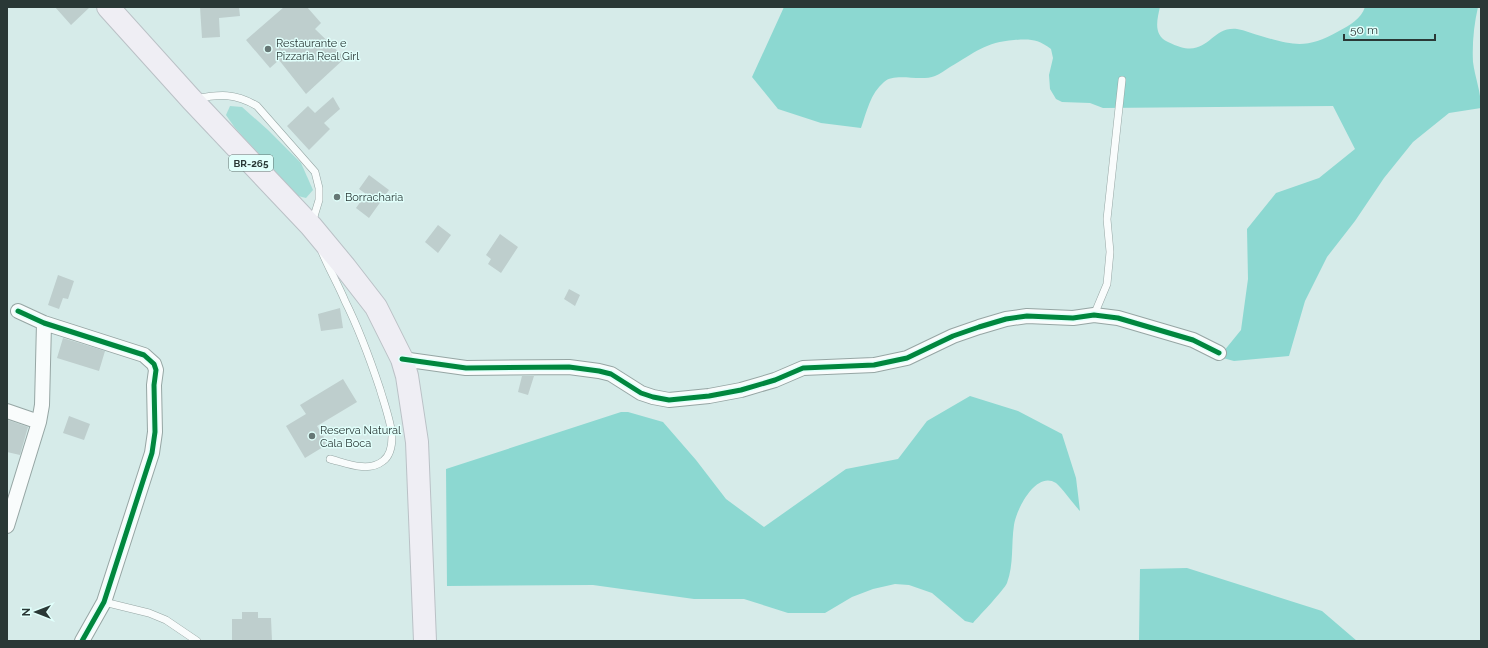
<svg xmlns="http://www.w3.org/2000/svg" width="1488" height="648" viewBox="0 0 1488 648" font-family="Raleway,sans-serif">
	<rect width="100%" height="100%" fill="#d6ebe9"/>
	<path fill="#a4ddd7" d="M230 106 242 107 268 130 301 163 313 190 306 198 298 196 235 128 226 115Z"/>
	<path fill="#8cd8d1" d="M784 7H1160C1157 20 1153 35 1168 42 1209 63 1208 26 1237 29 1245 30 1253 34 1261 36 1295 46 1307 49 1339 31 1350 25 1361 19 1365 7H1478C1474 24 1472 44 1473 62 1475 78 1481 91 1481 108L1449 113 1413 142 1384 178 1355 221 1327 257 1305 301 1289 356 1234 361 1219 357 1241 330 1248 279 1247 229 1276 193 1319 178 1355 149 1333 106 1103 108 1090 103 1062 102 1056 99 1050 89 1049 75 1053 58 1051 49C1037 39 1031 39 1014 40 986 42 974 53 950 67 945 70 940 74 935 76 920 82 895 72 884 82 870 94 867 111 861 128L821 123 778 109 752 77Z
		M970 396 1018 411 1062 434 1076 478 1080 511C1074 505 1062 488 1056 483 1036 470 1016 510 1014 525 1011 544 1014 564 1007 583 1004 590 980 615 973 623L965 621 932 593 909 585 895 584 873 589 852 597 825 613H788L744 599H694L593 585 447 586 446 469 621 412H628L663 422 696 460 726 499 764 527 846 469 898 459 927 421Z
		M1187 568 1322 611 1357 641H1139L1140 569Z"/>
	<path fill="#bececd" d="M55 7H90L71 25Z
		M200 7H239L240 16 219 18 220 37 202 38Z
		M284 7H307L321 23 315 29 345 58 306 94 279 60 270 68 246 40Z
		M333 97 340 109 324 123 330 129 309 150 287 126 308 106 315 113Z
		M369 175 389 190 369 218 356 208 366 194 359 189Z
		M438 225 451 235 438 253 425 242Z
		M500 234 518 247 501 273 488 264 491 259 486 255Z
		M58 275 74 281 68 299 63 298 59 309 48 305Z
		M569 289 580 295 575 306 564 299Z
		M340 308 343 328 321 331 318 314Z
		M63 338 105 351 99 371 57 358Z
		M522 376H534L528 395 518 392Z
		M343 379 357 402 317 426 328 444 305 458 286 426 306 414 300 405Z
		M69 416 90 424 84 440 63 433Z
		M8 420 28 427 20 455 7 452Z
		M242 612H258V618H271L272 641H232V619H242Z"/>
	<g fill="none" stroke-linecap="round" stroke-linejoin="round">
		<g stroke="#96a6a4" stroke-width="8">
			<path id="lane" d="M195 99C220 94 235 93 257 106L315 172 319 188V200L312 223
				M322 252C329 269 338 284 345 301 359 329 370 359 380 389 384 403 391 422 392 436 392 445 390 456 383 461 368 473 346 463 330 459
				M1094 315 1107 284 1110 252 1107 219 1122 80
				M104 602 149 613 166 620 197 641"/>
		</g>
		<g stroke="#96a6a4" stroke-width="16">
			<path id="street" d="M18 311 44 323 144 355 154 364 156 370 154 385 155 432 152 453 104 602 82 641
				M402 359 466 368 569 367 599 371 611 374 641 393 653 397 669 400 709 396 741 390 775 380 803 368 874 365 907 358 953 336 979 327 1006 319 1027 316 1073 318 1094 315 1118 318 1193 340 1219 353
				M7 411 39 422
				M7 526 39 422 42 405 44 323"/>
		</g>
		<g stroke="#bac1c6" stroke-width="24">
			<path id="highway" d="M108 7 191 99 311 226 345 267 376 307 402 359 407 376 417 442 425 641"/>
		</g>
		<use href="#lane" stroke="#f9fcfc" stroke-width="7"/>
		<use href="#street" stroke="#f9fcfc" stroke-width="14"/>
		<use href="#highway" stroke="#efeef4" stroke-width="22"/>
		<g stroke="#e1fffb" stroke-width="8">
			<path id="cycleway" d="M18 311 44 323 144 355 154 364 156 370 154 385 155 432 152 453 104 602 82 641
				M402 359 466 368 569 367 599 371 611 374 641 393 653 397 669 400 709 396 741 390 775 380 803 368 874 365 907 358 953 336 979 327 1006 319 1027 316 1073 318 1094 315 1118 318 1193 340 1219 353"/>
		</g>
		<use href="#cycleway" stroke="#00873e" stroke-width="5"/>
	</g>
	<g fill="#667775" stroke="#e1fffb" stroke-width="1.5">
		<circle cx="268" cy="49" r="4"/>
		<circle cx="337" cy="197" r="4"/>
		<circle cx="312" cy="436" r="4"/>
	</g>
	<g text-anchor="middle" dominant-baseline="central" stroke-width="3" stroke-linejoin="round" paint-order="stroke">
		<rect fill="#e1fffb" stroke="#617471" stroke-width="1" x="229" y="155" width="44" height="16" rx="3"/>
		<g font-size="10" font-weight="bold" fill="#2a3836">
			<text x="251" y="163">BR-265</text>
		</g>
		<g font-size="11" fill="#2a3836" stroke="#e1fffb" text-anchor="start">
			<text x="276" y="43">Restaurante e<tspan x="276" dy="13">Pizzaria Real Girl</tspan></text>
			<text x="345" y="197">Borracharia</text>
			<text x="320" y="430">Reserva Natural<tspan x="320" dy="13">Cala Boca</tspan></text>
		</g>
	</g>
	<rect width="1488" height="648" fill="none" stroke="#2a3836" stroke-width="16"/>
	<g transform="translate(36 612) rotate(270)" stroke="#e1fffb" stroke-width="3" paint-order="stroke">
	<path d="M0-3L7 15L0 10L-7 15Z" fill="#2a3836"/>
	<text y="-6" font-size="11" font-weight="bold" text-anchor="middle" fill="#2a3836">N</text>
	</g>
	<path d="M1344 34v6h91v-6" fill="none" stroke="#2a3836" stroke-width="2"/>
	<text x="1350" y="34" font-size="12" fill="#2a3836" stroke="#e1fffb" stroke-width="3" paint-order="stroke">50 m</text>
</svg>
